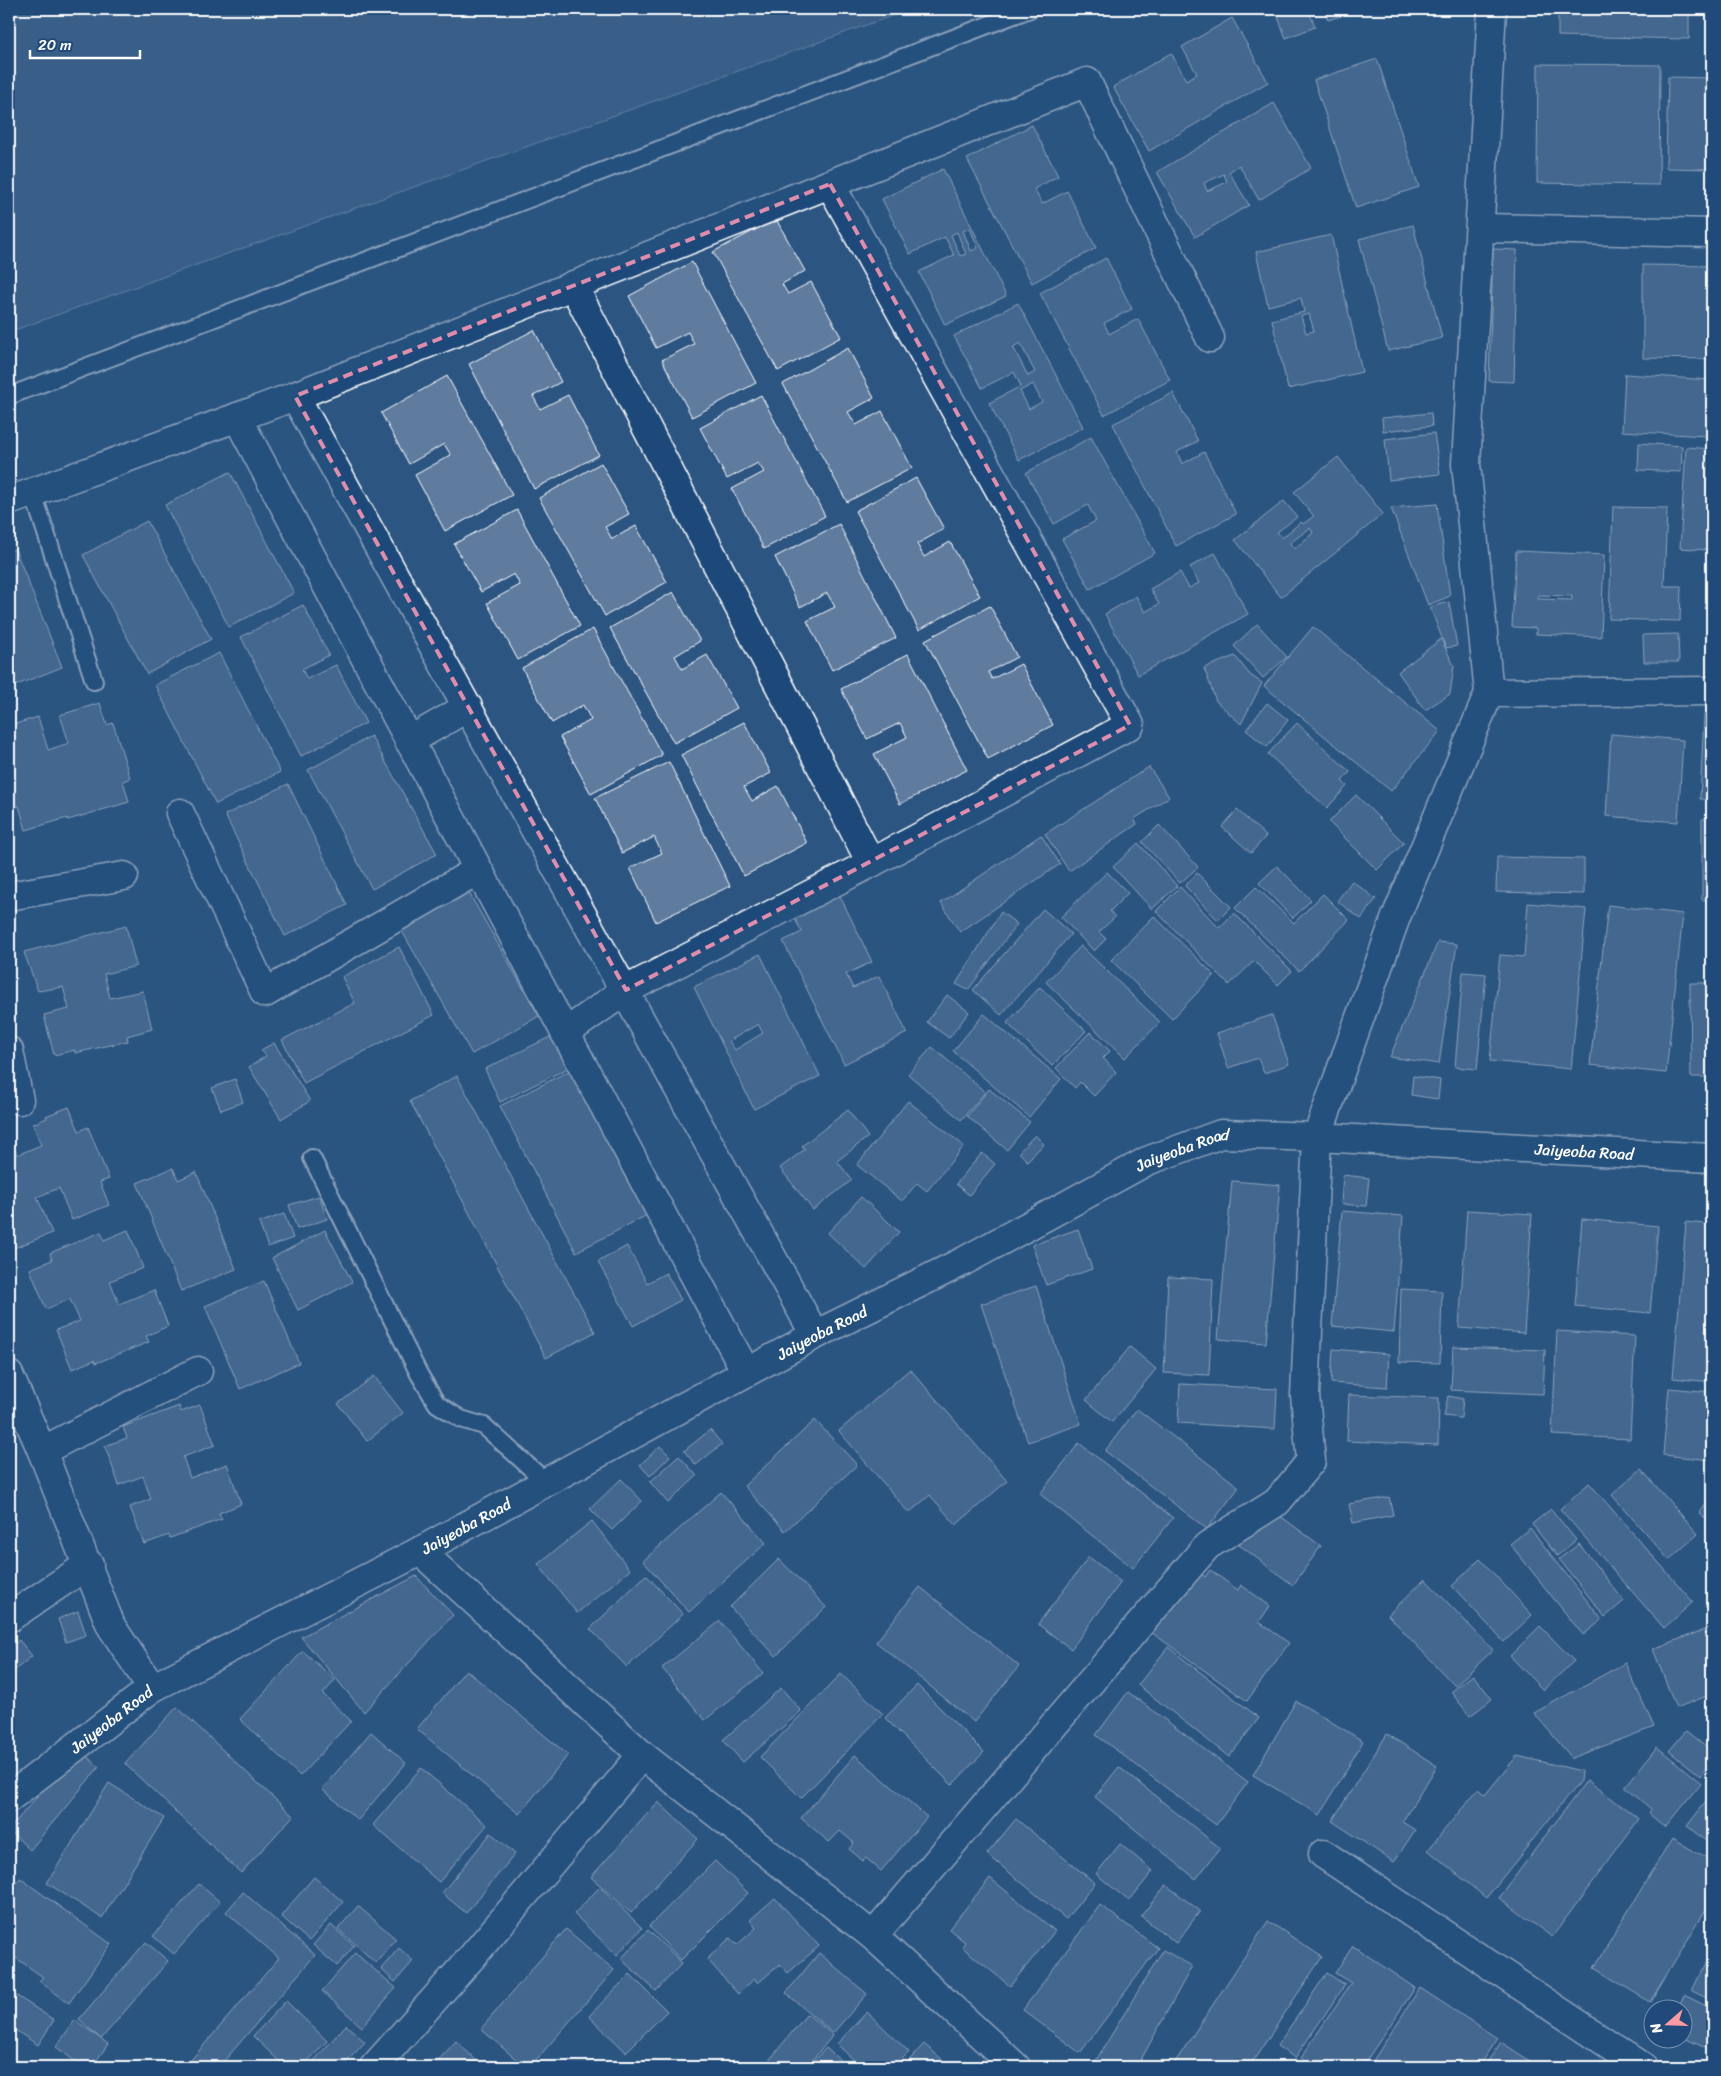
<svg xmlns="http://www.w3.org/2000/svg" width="1721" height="2076" viewBox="0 0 1721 2076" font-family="Sriracha,sans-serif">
	<rect width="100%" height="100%" fill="#2c5582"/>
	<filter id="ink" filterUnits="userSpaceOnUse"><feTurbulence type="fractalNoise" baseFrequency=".02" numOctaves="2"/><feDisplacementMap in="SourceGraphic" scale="10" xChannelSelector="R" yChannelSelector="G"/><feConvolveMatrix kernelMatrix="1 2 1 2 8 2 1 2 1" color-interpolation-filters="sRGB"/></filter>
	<g filter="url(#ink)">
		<path fill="#486b92" stroke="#a4b5c8" d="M9 9H911L9 332Z"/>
		<path fill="#5e7c9f" stroke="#fff" fill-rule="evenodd" d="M1275 9H1308L1315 27 1286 38Z
			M1324 9H1363L1328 20Z
			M1558 9H1689V39L1558 36Z
			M1232 18 1268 82 1149 151 1113 87 1171 53 1186 80 1197 74 1182 47Z
			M1377 59 1419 187 1356 208 1314 80Z
			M1538 64 1660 65 1659 185 1537 183Z
			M1668 77 1712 78V169L1666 168Z
			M1274 103 1311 168 1259 200 1239 165 1229 172 1249 205 1195 237 1157 172ZM1224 174 1227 182 1207 191 1204 183Z
			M1032 125 1058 176 1034 189 1042 204 1067 191 1096 248 1032 283 967 159Z
			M943 169 1006 296 945 325 919 272 954 255 945 237 910 254 882 199ZM970 228 978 248 971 251 963 231ZM957 232 966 254 960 256 951 235Z
			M776 219 805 271 782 284 788 294 811 282 841 337 778 371 713 252Z
			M1413 225 1442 338 1388 351 1359 239Z
			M1331 235 1362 372 1288 389 1272 320 1304 312 1301 298 1268 306 1256 252ZM1309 314 1314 331 1306 333 1301 316Z
			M1493 249 1517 250 1514 382 1489 381Z
			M1106 258 1132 309 1104 323 1109 334 1138 319 1170 380 1104 415 1040 293Z
			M692 262 756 383 692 417 662 360 694 344 688 332 656 348 629 296Z
			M1643 265 1712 266V359L1643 358Z
			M1018 303 1083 427 1019 460 989 403 1021 386 1014 372 982 388 954 336ZM1020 343 1035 372 1028 376 1013 347ZM1033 384 1042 402 1029 409 1020 391Z
			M534 330 561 382 533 396 540 409 568 395 599 455 534 489 469 364Z
			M848 348 874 398 848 412 856 425 882 411 912 468 847 502 783 384Z
			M1625 374 1709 380 1706 436 1622 431Z
			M447 376 512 495 445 531 415 475 451 455 444 444 409 464 381 413Z
			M1173 393 1198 441 1177 452 1182 464 1204 452 1236 514 1176 546 1113 424Z
			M761 395 825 516 764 549 732 489 764 472 758 463 727 479 700 428Z
			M1431 413 1432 426 1383 431 1382 418Z
			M1434 433 1440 474 1389 480 1385 439Z
			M1091 437 1155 553 1090 589 1062 539 1096 521 1088 505 1054 524 1026 473Z
			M1639 443 1682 446 1681 472 1638 470Z
			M1686 447 1712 449 1707 550 1680 548Z
			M1338 457 1383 514 1281 597 1235 540 1284 501 1297 517 1277 532 1282 538 1301 522 1303 524 1314 516 1294 492ZM1310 528 1313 533 1294 549 1290 543Z
			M601 463 629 514 605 527 612 539 636 526 667 582 605 616 539 498Z
			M230 472 294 593 229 627 165 505Z
			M916 478 944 529 917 544 924 557 950 542 980 596 919 630 855 511Z
			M1437 504 1450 596 1428 605 1391 508Z
			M1613 507 1667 508 1664 586H1681L1680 621 1609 619Z
			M517 510 580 626 518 660 487 603 520 585 514 574 481 592 454 544Z
			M147 521 211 639 147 674 83 555Z
			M839 524 896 638 832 670 807 621 835 607 827 593 800 607 775 557Z
			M15 549 62 667 9 688V551Z
			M1516 551 1604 555 1601 637 1536 634V628L1512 627ZM1538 595 1572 596V600L1538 599Z
			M1215 553 1248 614 1138 675 1105 614 1136 596 1145 612 1159 604 1150 589 1180 572 1189 588 1199 583 1190 567Z
			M673 592 700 641 675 656 682 669 707 655 737 708 674 743 610 628Z
			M1449 602 1457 646 1446 648 1430 607Z
			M303 605 329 655 302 669 307 679 336 665 366 723 301 756 241 637Z
			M990 606 1017 657 988 672 992 679 1021 664 1053 725 988 759 925 640Z
			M1257 624 1287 657 1263 678 1234 646Z
			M1313 627 1440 731 1391 791 1264 686Z
			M593 629 662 755 591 794 560 737 591 720 583 705 552 723 522 668Z
			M1678 634 1679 662H1644L1643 635Z
			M1441 639 1454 666 1450 694 1425 710 1398 672Z
			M219 653 280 772 216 804 155 685Z
			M908 654 967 770 900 804 874 754 907 737 900 723 867 739 841 689Z
			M1235 656 1250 675 1262 683 1241 724 1216 701 1204 668Z
			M100 703 107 725 113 723 130 778 123 781 129 802 68 820 67 818 26 830 19 806 14 807 9 788V726L38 717 48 750 69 743 60 715Z
			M1267 703 1288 720 1267 747 1246 730Z
			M1704 714 1712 715V800L1700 799Z
			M744 722 771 773 744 787 752 801 778 786 807 843 744 876 681 755Z
			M1297 723 1350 772 1342 781 1347 786 1327 808 1268 754Z
			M1611 734 1683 740 1678 822 1606 816Z
			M371 736 437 854 372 889 308 770Z
			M669 762 730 886 656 922 630 868 662 853 654 837 622 853 595 798Z
			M1149 767 1169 797 1134 819 1137 824 1069 871 1045 834Z
			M288 784 347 905 285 936 225 815Z
			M1356 795 1404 843 1377 870 1329 822Z
			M1237 810 1266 836 1251 853 1222 827Z
			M1702 819H1712V900H1702Z
			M1159 825 1198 867 1180 883 1142 842Z
			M1041 835 1060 864 960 932 941 903Z
			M1138 843 1177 886 1152 909 1113 867Z
			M1497 857 1584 859V894L1496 892Z
			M1277 866 1311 900 1293 918 1259 883Z
			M1107 872 1128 893 1110 911 1115 917 1099 932 1106 939 1094 951 1061 917Z
			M1197 873 1231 907 1218 920 1185 886Z
			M1352 881 1376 899 1361 919 1337 901Z
			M465 886 539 1016 472 1054 398 924Z
			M1180 887 1219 928 1234 913 1292 971 1278 985 1254 961 1229 985 1156 911Z
			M1256 887 1294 923 1323 894 1349 920 1299 971 1235 908Z
			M839 894 872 962 846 974 853 988 879 976 907 1033 844 1064 783 941 802 932 794 917Z
			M1528 903 1586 909 1571 1069 1490 1061 1500 955 1524 957Z
			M1608 905 1683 914 1666 1073 1590 1065Z
			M1043 909 1071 934 1001 1015 973 990Z
			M1001 912 1017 924 968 990 956 984Z
			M1154 916 1214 975 1172 1019 1111 960Z
			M126 926 136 966 104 974 110 998 143 991 152 1029 127 1036 128 1041 75 1053V1050L54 1055 44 1015 69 1009 63 987 38 991 24 952Z
			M1438 942 1457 944 1439 1064 1390 1057Z
			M1081 946 1160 1022 1125 1058 1046 982Z
			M399 947 434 1015 304 1083 282 1040 355 1003 342 977Z
			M760 954 820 1076 754 1109 694 987ZM758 1024 763 1033 735 1050 729 1041Z
			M1463 972 1486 974 1477 1069 1455 1067Z
			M1690 983H1712V1077H1691Z
			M1040 987 1086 1031 1052 1066 1007 1023Z
			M947 995 969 1012 949 1038 927 1022Z
			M984 1014 1061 1079 1029 1117 953 1051Z
			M1272 1015 1289 1064 1264 1073 1258 1058 1228 1068 1217 1033Z
			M1090 1032 1110 1051 1103 1058 1116 1072 1094 1096 1080 1082 1075 1088 1056 1068Z
			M554 1035 570 1067 500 1102 485 1069Z
			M274 1043 310 1101 281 1119 249 1067 266 1056 261 1050Z
			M932 1047 985 1092 961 1120 908 1074Z
			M571 1070 647 1215 576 1252 500 1106Z
			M457 1076 595 1332 546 1358 410 1101Z
			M1413 1076 1440 1080 1438 1099 1411 1095Z
			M235 1079 243 1102 221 1110 212 1088Z
			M989 1089 1030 1122 1007 1150 967 1116Z
			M908 1101 964 1146 927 1191 917 1183 902 1201 857 1165Z
			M69 1107 79 1131 88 1127 109 1179 100 1182 109 1205 72 1220 59 1188 37 1197 52 1233 14 1248 9 1235V1134L17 1155 41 1145 33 1124 47 1118 46 1116Z
			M848 1110 868 1137 837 1161 852 1180 813 1210 780 1168 805 1149 802 1146Z
			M1035 1135 1044 1144 1027 1161 1019 1152Z
			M982 1153 995 1164 969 1195 956 1184Z
			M173 1168 178 1180 196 1172 236 1269 181 1291 137 1183Z
			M1343 1175 1369 1178 1366 1206 1341 1204Z
			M1232 1181 1280 1185 1266 1343 1218 1339Z
			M319 1196 327 1219 297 1229 289 1205Z
			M861 1197 899 1232 866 1269 828 1233Z
			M1467 1210 1532 1214 1524 1333 1459 1328Z
			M1342 1211 1403 1216 1394 1332 1332 1326Z
			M284 1214 293 1238 268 1247 259 1223Z
			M1582 1219 1658 1226 1650 1313 1575 1306Z
			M1686 1222 1712 1225V1382L1673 1378Z
			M1078 1229 1092 1269 1046 1285 1032 1245Z
			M128 1230 143 1268 110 1281 119 1304 154 1290 168 1326 146 1336 149 1342 96 1363 94 1360 72 1369 56 1330 80 1321 70 1299 46 1309 30 1269 52 1260 50 1253 101 1232 104 1240Z
			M325 1230 352 1282 298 1310 272 1258Z
			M627 1246 647 1283 666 1273 681 1300 633 1326 598 1262Z
			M1168 1277 1213 1279 1209 1375 1164 1373Z
			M264 1281 299 1363 240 1389 205 1306Z
			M1036 1286 1081 1424 1028 1442 981 1304Z
			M1401 1289 1442 1291 1440 1363 1399 1362Z
			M1557 1331 1635 1336 1630 1439 1552 1435Z
			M1130 1347 1156 1369 1112 1422 1086 1400Z
			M1453 1347 1545 1350 1543 1394 1451 1390Z
			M1333 1349 1389 1354 1387 1387 1331 1383Z
			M910 1369 1007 1481 956 1525 930 1495 909 1513 839 1431Z
			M374 1376 403 1413 367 1441 338 1404Z
			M1180 1384 1277 1389 1275 1429 1178 1423Z
			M1669 1388 1712 1392V1460L1663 1455Z
			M1349 1395 1439 1398 1438 1445 1347 1441Z
			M1448 1396 1463 1399 1461 1418 1444 1416Z
			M200 1405 215 1445 183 1457 190 1478 227 1464 241 1504 219 1513 222 1519 170 1538 169 1535 144 1544 130 1507 151 1499 143 1476 119 1485 105 1446 127 1438 123 1427 179 1406 181 1412Z
			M1137 1409 1239 1487 1207 1529 1105 1451Z
			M815 1420 857 1465 785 1531 744 1486Z
			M710 1430 722 1444 696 1465 684 1451Z
			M1079 1443 1173 1518 1133 1568 1040 1494Z
			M660 1446 670 1456 650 1476 640 1465Z
			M679 1456 697 1476 668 1503 650 1482Z
			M1641 1469 1698 1534 1669 1560 1612 1495Z
			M621 1479 642 1501 612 1530 590 1509Z
			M1589 1483 1693 1602 1664 1628 1560 1509Z
			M721 1492 766 1543 689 1612 643 1561Z
			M1712 1495V1523L1699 1513Z
			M1389 1497 1393 1515 1353 1523 1349 1504Z
			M1551 1509 1576 1540 1557 1556 1532 1524Z
			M1261 1512 1276 1513 1321 1546 1293 1585 1238 1544Z
			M592 1521 630 1570 577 1613 538 1564Z
			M1530 1528 1602 1620 1583 1635 1510 1544Z
			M1579 1544 1624 1601 1605 1617 1559 1559Z
			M1089 1557 1121 1582 1071 1649 1038 1624Z
			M779 1559 826 1607 776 1656 730 1607Z
			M1480 1559 1532 1615 1504 1642 1452 1586Z
			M1195 1569 1205 1577 1210 1570 1238 1590 1241 1585 1270 1606 1259 1622 1289 1643 1247 1701 1151 1632Z
			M646 1575 683 1614 627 1667 590 1629Z
			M416 1576 453 1615 364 1712 301 1637Z
			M1425 1579 1493 1650 1455 1686 1388 1615Z
			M920 1587 1019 1666 974 1722 876 1642Z
			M78 1611 86 1635 66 1642 58 1619Z
			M720 1621 763 1673 705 1720 662 1668Z
			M1540 1626 1574 1661 1543 1690 1510 1656Z
			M1712 1627V1694L1676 1708 1653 1649Z
			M19 1640 32 1656 9 1675V1648Z
			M1168 1647 1259 1718 1229 1757 1138 1685Z
			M303 1651 335 1680 323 1694 351 1721 300 1776 240 1719Z
			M1625 1663 1654 1727 1572 1758 1534 1713Z
			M466 1670 568 1755 519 1814 417 1729Z
			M841 1674 883 1714 801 1798 760 1757Z
			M1473 1675 1492 1699 1470 1716 1451 1692Z
			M917 1685 984 1752 952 1785 885 1718Z
			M781 1688 801 1711 743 1762 723 1740Z
			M1128 1692 1248 1782 1216 1825 1096 1735Z
			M1296 1701 1363 1741 1320 1815 1253 1775Z
			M177 1707 293 1816 241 1873 125 1764Z
			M1686 1731 1712 1752V1760L1700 1776 1669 1751Z
			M371 1732 406 1763 358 1820 322 1789Z
			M1387 1734 1437 1766 1402 1822 1415 1830 1394 1862 1332 1821Z
			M1657 1747 1701 1783 1665 1827 1648 1813 1651 1809 1625 1787Z
			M77 1748 99 1767 30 1850 9 1830Z
			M855 1755 927 1817 881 1871 866 1858 863 1861 849 1849 854 1843 840 1831 829 1842 801 1818Z
			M1517 1756 1581 1771 1580 1781 1486 1898 1428 1850 1478 1789 1485 1795Z
			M1119 1767 1220 1848 1196 1879 1095 1797Z
			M421 1768 487 1825 439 1882 373 1825Z
			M1587 1780 1639 1819 1552 1937 1499 1898Z
			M109 1783 164 1818 102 1918 47 1883Z
			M1709 1798 1712 1800V1846L1687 1826Z
			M658 1802 698 1839 631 1913 591 1877Z
			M1016 1819 1095 1883 1066 1919 987 1854Z
			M491 1833 515 1854 466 1913 442 1893Z
			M1672 1838 1712 1862V1899L1650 2002 1594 1968Z
			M1120 1844 1153 1871 1129 1901 1096 1874Z
			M715 1861 748 1893 681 1960 649 1926Z
			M314 1877 343 1902 309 1941 281 1916Z
			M20 1878 111 1944 69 2003 39 1981 43 1977 9 1953V1893Z
			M990 1878 1055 1931 1010 1986 962 1947 965 1942 949 1929Z
			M199 1884 220 1902 174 1954 153 1936Z
			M1166 1885 1200 1911 1176 1943 1141 1916Z
			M600 1887 642 1928 617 1955 574 1914Z
			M243 1892 315 1955 219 2067H185L279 1958 226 1912Z
			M775 1898 819 1946 788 1973 780 1964 758 1983 754 1979 738 1994 707 1959 730 1938 737 1945 756 1928 750 1920Z
			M1100 1905 1158 1948 1080 2053 1023 2010Z
			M358 1906 396 1939 376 1963 338 1929Z
			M1268 1921 1322 1957 1249 2067H1172Z
			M331 1925 354 1946 337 1966 313 1945Z
			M566 1929 614 1970 530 2067H525L481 2029Z
			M648 1930 682 1963 656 1991 621 1959Z
			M146 1942 168 1961 101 2039 79 2019Z
			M1353 1946 1415 1988 1362 2067H1313L1301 2058 1351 1983 1335 1973Z
			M399 1948 413 1961 395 1982 381 1969Z
			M1712 1949V1999L1711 2000 1692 1991Z
			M1163 1950 1192 1966 1137 2067H1103L1095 2062Z
			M355 1953 396 1988 362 2027 322 1991Z
			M819 1953 867 1994 833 2033 786 1993Z
			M1327 1973 1345 1985 1295 2058 1277 2046Z
			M630 1974 667 2011 626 2052 589 2016Z
			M1420 1988 1497 2038 1478 2067H1452L1447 2064 1445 2067H1369Z
			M9 1991 54 2020 38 2045 9 2026Z
			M1684 1995 1712 2009V2051L1684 2038V2008H1678Z
			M286 2001 327 2041 302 2067H285L253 2036Z
			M867 2012 909 2052 894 2067H861L837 2044Z
			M807 2014 833 2035 807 2067H772L767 2063Z
			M75 2020 108 2044 92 2067H83L56 2047Z
			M346 2025 365 2042 342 2067H314L311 2064Z
			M456 2041 483 2067H436L434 2065Z
			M1501 2042 1539 2067H1484Z
			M924 2044 951 2067H903Z
			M826 2048 848 2067H809Z"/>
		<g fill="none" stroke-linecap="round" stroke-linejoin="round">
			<g stroke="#fff" stroke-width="20">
				<path id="lane" d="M9 396 1030 9
					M33 493 94 681
					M312 1158 419 1374 437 1404 461 1419 484 1426 545 1481"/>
			</g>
			<g stroke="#fff" stroke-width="31">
				<g id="street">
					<path d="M1481 228 1712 233"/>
					<path d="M573 285 871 863"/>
					<path d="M295 396 815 1335"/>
					<path d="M237 417 746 1372"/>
					<path d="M9 501 295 396 1087 82 1210 338"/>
					<path d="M1489 693 1712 691"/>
					<path d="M409 741 468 707"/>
					<path d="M180 813 265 993 478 870"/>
					<path d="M9 896 124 876"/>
					<path d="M565 1033 626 990 871 863 1130 725 830 184"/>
					<path d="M9 1051 19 1100"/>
					<path d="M9 1375 42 1451 111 1626 152 1688"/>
					<path d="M42 1451 198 1371"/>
					<path d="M420 1551 642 1755 873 1936 1016 2067"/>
					<path d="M9 1618 89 1564"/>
					<path id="s1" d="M9 1798 152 1688 420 1551 815 1335 964 1261 1147 1161 1221 1134 1317 1137 1712 1158"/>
					<path d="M1323 1854 1643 2067"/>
					<path d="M873 1936 1207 1546 1277 1502 1311 1461 1305 1395 1317 1137 1396 917 1489 693 1466 464 1492 9"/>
					<path d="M374 2067 471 1958 642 1755"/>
				</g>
			</g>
			<use href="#lane" stroke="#1f4a7a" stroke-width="16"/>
			<use href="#street" stroke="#1f4a7a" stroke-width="28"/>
		</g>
	</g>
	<path d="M0 0H1721V2076H0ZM830 184 1130 725 626 990 295 396Z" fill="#2c5582" fill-opacity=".55" fill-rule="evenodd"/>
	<path fill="none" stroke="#e08cad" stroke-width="4" stroke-dasharray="10 6" stroke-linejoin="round" d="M830 184 1130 725 626 990 295 396Z"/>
	<g text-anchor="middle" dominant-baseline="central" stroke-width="4.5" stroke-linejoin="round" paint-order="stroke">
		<g font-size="16" fill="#fff" stroke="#1f4a7a">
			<text stroke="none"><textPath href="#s1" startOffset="1749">Jaiyeoba Road</textPath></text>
			<text stroke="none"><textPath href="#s1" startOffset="1344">Jaiyeoba Road</textPath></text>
			<text stroke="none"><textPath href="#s1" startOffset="939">Jaiyeoba Road</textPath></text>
			<text stroke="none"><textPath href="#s1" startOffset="534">Jaiyeoba Road</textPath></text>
			<text stroke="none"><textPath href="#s1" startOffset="129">Jaiyeoba Road</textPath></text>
		</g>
	</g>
	<rect width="1721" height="2076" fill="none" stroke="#1f4a7a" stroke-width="30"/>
	<rect x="15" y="15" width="1691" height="2046" fill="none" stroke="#fff" stroke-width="2" filter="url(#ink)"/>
	<g transform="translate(1668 2024) rotate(250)"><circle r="24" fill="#1f4a7a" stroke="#7992af"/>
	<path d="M0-4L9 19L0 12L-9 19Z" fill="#ff9aa2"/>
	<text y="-8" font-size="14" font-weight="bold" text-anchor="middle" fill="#ffffff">N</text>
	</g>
	<path d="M30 50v8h110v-8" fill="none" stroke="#ffffff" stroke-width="2.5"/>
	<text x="38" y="50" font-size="15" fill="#ffffff" stroke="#1f4a7a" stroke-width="4" paint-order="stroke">20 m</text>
</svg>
